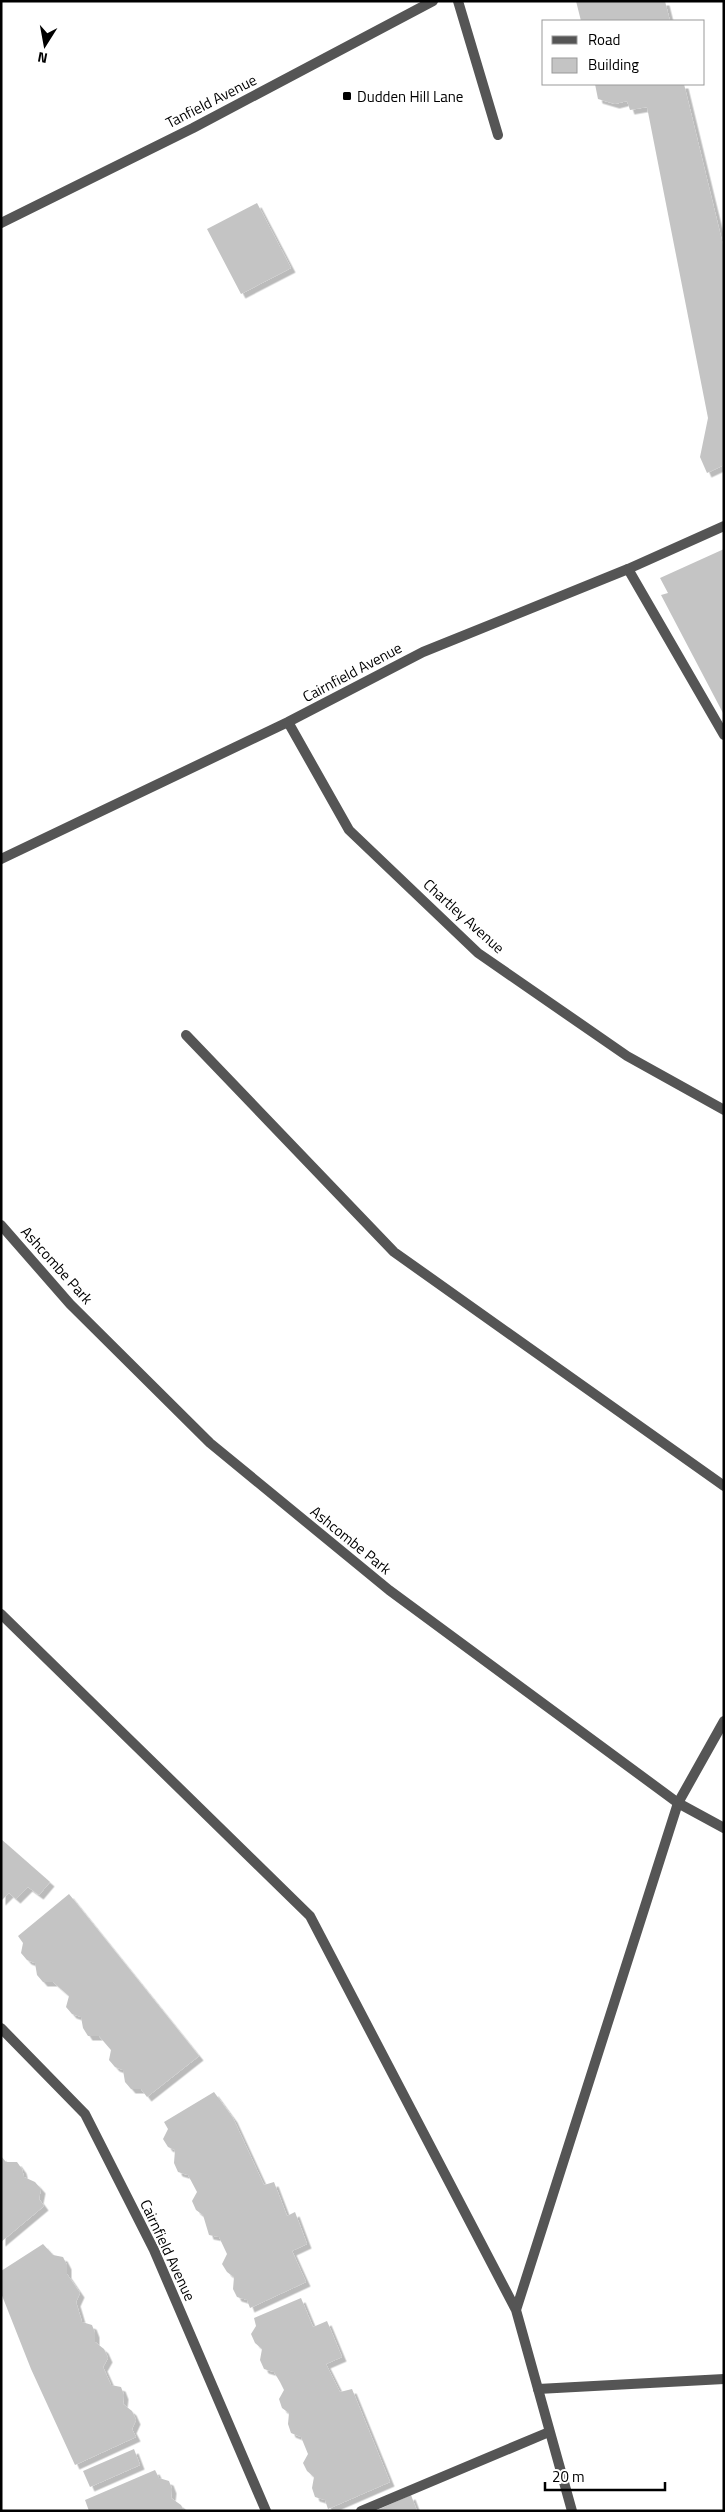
<svg xmlns="http://www.w3.org/2000/svg" width="725" height="2512" viewBox="0 0 725 2512" font-family="'Titillium Web',sans-serif">
	<defs>
		<filter id="shadow"><feDropShadow dx="4.5" dy="4.5" stdDeviation="0" flood-color="#0004"/></filter>
	</defs>
	<rect width="100%" height="100%" fill="#fff"/>
	<path fill="#c4c4c4" filter="url(#shadow)" d="M576 1H665L670 21H581Z
		M595 84H684L724 249V465L707 473 700 457 708 418 647 107 630 110 627 101 615 104 598 99Z
		M257 203 291 268 241 294 207 229Z
		M724 549V715L661 595 668 593 660 578Z
		M1 1839 50 1882 39 1895 28 1887 16 1899 9 1893 1 1901Z
		M69 1894 199 2056 147 2097 141 2089H131L125 2082 123 2070 115 2067 109 2060 111 2050 99 2036H88L83 2028 81 2017 72 2014 66 2007 69 1996 53 1982H43L37 1975 35 1963 27 1960 21 1953 23 1943 18 1936Z
		M214 2092 233 2118 264 2185 274 2182 287 2216 295 2212 307 2244 292 2251 306 2282 250 2308 247 2300 237 2297 233 2289 234 2277 227 2272 222 2264 227 2254 219 2237 209 2235 203 2215 196 2210 192 2201 197 2192 188 2175 178 2172 174 2163 175 2150 168 2147 163 2139 168 2129 164 2122Z
		M1 2156 6 2162H17L22 2169 24 2177 35 2182 41 2189 39 2199 44 2206 1 2242Z
		M43 2244 53 2255 63 2257 67 2265V2274L80 2293 76 2302 82 2322 92 2325 95 2333V2342L104 2349 108 2358 103 2367 111 2385 121 2387 124 2395 123 2404 132 2411 136 2420 132 2429 136 2437 75 2465 31 2369 1 2293V2271Z
		M301 2298 313 2327 327 2321 342 2357 326 2364 340 2392 352 2389 390 2482 328 2509 325 2500 315 2497 312 2488 314 2477 307 2471 303 2463 308 2454 301 2437 291 2433 288 2424 289 2413 282 2408 279 2399 284 2390 280 2382 274 2372 264 2369 260 2360 262 2349 255 2343 251 2334 256 2326 254 2318Z
		M134 2449 140 2465 90 2487 83 2471Z
		M155 2470 159 2478 169 2481 172 2489 171 2498 181 2505 184 2511H89L85 2500Z
		M411 2495 417 2511H375Z"/>
	<g fill="none" stroke-linecap="round" stroke-linejoin="round">
		<path stroke="#555" stroke-width="10" d="M628 569 724 735
			M186 1035 394 1252 724 1486
			M1 1614 310 1916 516 2310
			M572 2511 516 2310 678 1803 724 1721"/>
		<path stroke="#555" stroke-width="10" d="M458 1 498 135
			M288 722 349 830 478 953 627 1056 724 1110
			M1 859 288 722 423 652 628 569 724 526
			M1 1225 70 1304 210 1443 389 1590 678 1803 724 1828
			M1 2028 85 2114 154 2250 266 2511
			M538 2389 724 2379
			M361 2511 549 2432"/>
		<path stroke="#555" stroke-width="10" d="M1 223 193 128 433 1"/>
	</g>
	<rect fill="#000" stroke="#fff" stroke-width="2" x="342" y="91" width="10" height="10" rx="2.5"/>
	<g text-anchor="middle" dominant-baseline="central" stroke-width="4" stroke-linejoin="round" paint-order="stroke">
		<g font-size="15" fill="#000" stroke="#fff" text-anchor="start">
			<text x="357" y="96">Dudden Hill Lane</text>
		</g>
		<g font-size="15" fill="#000" stroke="#fff">
			<text transform="translate(211 101) rotate(-27)">Tanfield Avenue</text>
			<text transform="translate(352 672) rotate(-28)">Cairnfield Avenue</text>
			<text transform="translate(464 916) rotate(42)">Chartley Avenue</text>
			<text transform="translate(57 1265) rotate(48)">Ashcombe Park</text>
			<text transform="translate(351 1540) rotate(39)">Ashcombe Park</text>
			<text transform="translate(168 2250) rotate(65)">Cairnfield Avenue</text>
		</g>
	</g>
	<rect width="725" height="2512" fill="none" stroke="#000000" stroke-width="5"/>
	<rect x="542" y="20" width="162" height="65" fill="#ffffff" stroke="#999999"/>
	<rect x="552" y="36" width="25" height="8" fill="#555555" stroke="#999999"/>
	<text x="588" y="45" font-size="15" fill="#000000">Road</text>
	<rect x="552" y="58" width="25" height="15" fill="#c4c4c4" stroke="#999999"/>
	<text x="588" y="70" font-size="15" fill="#000000">Building</text>
	<g transform="translate(45 45) rotate(191)" stroke="#ffffff" stroke-width="4" paint-order="stroke">
	<path d="M0-4L9 19L0 12L-9 19Z" fill="#000000"/>
	<text y="-8" font-size="14" font-weight="bold" text-anchor="middle" fill="#000000">N</text>
	</g>
	<path d="M545 2482v8h120v-8" fill="none" stroke="#000000" stroke-width="2.5"/>
	<text x="552" y="2482" font-size="15" fill="#000000" stroke="#ffffff" stroke-width="4" paint-order="stroke">20 m</text>
</svg>
